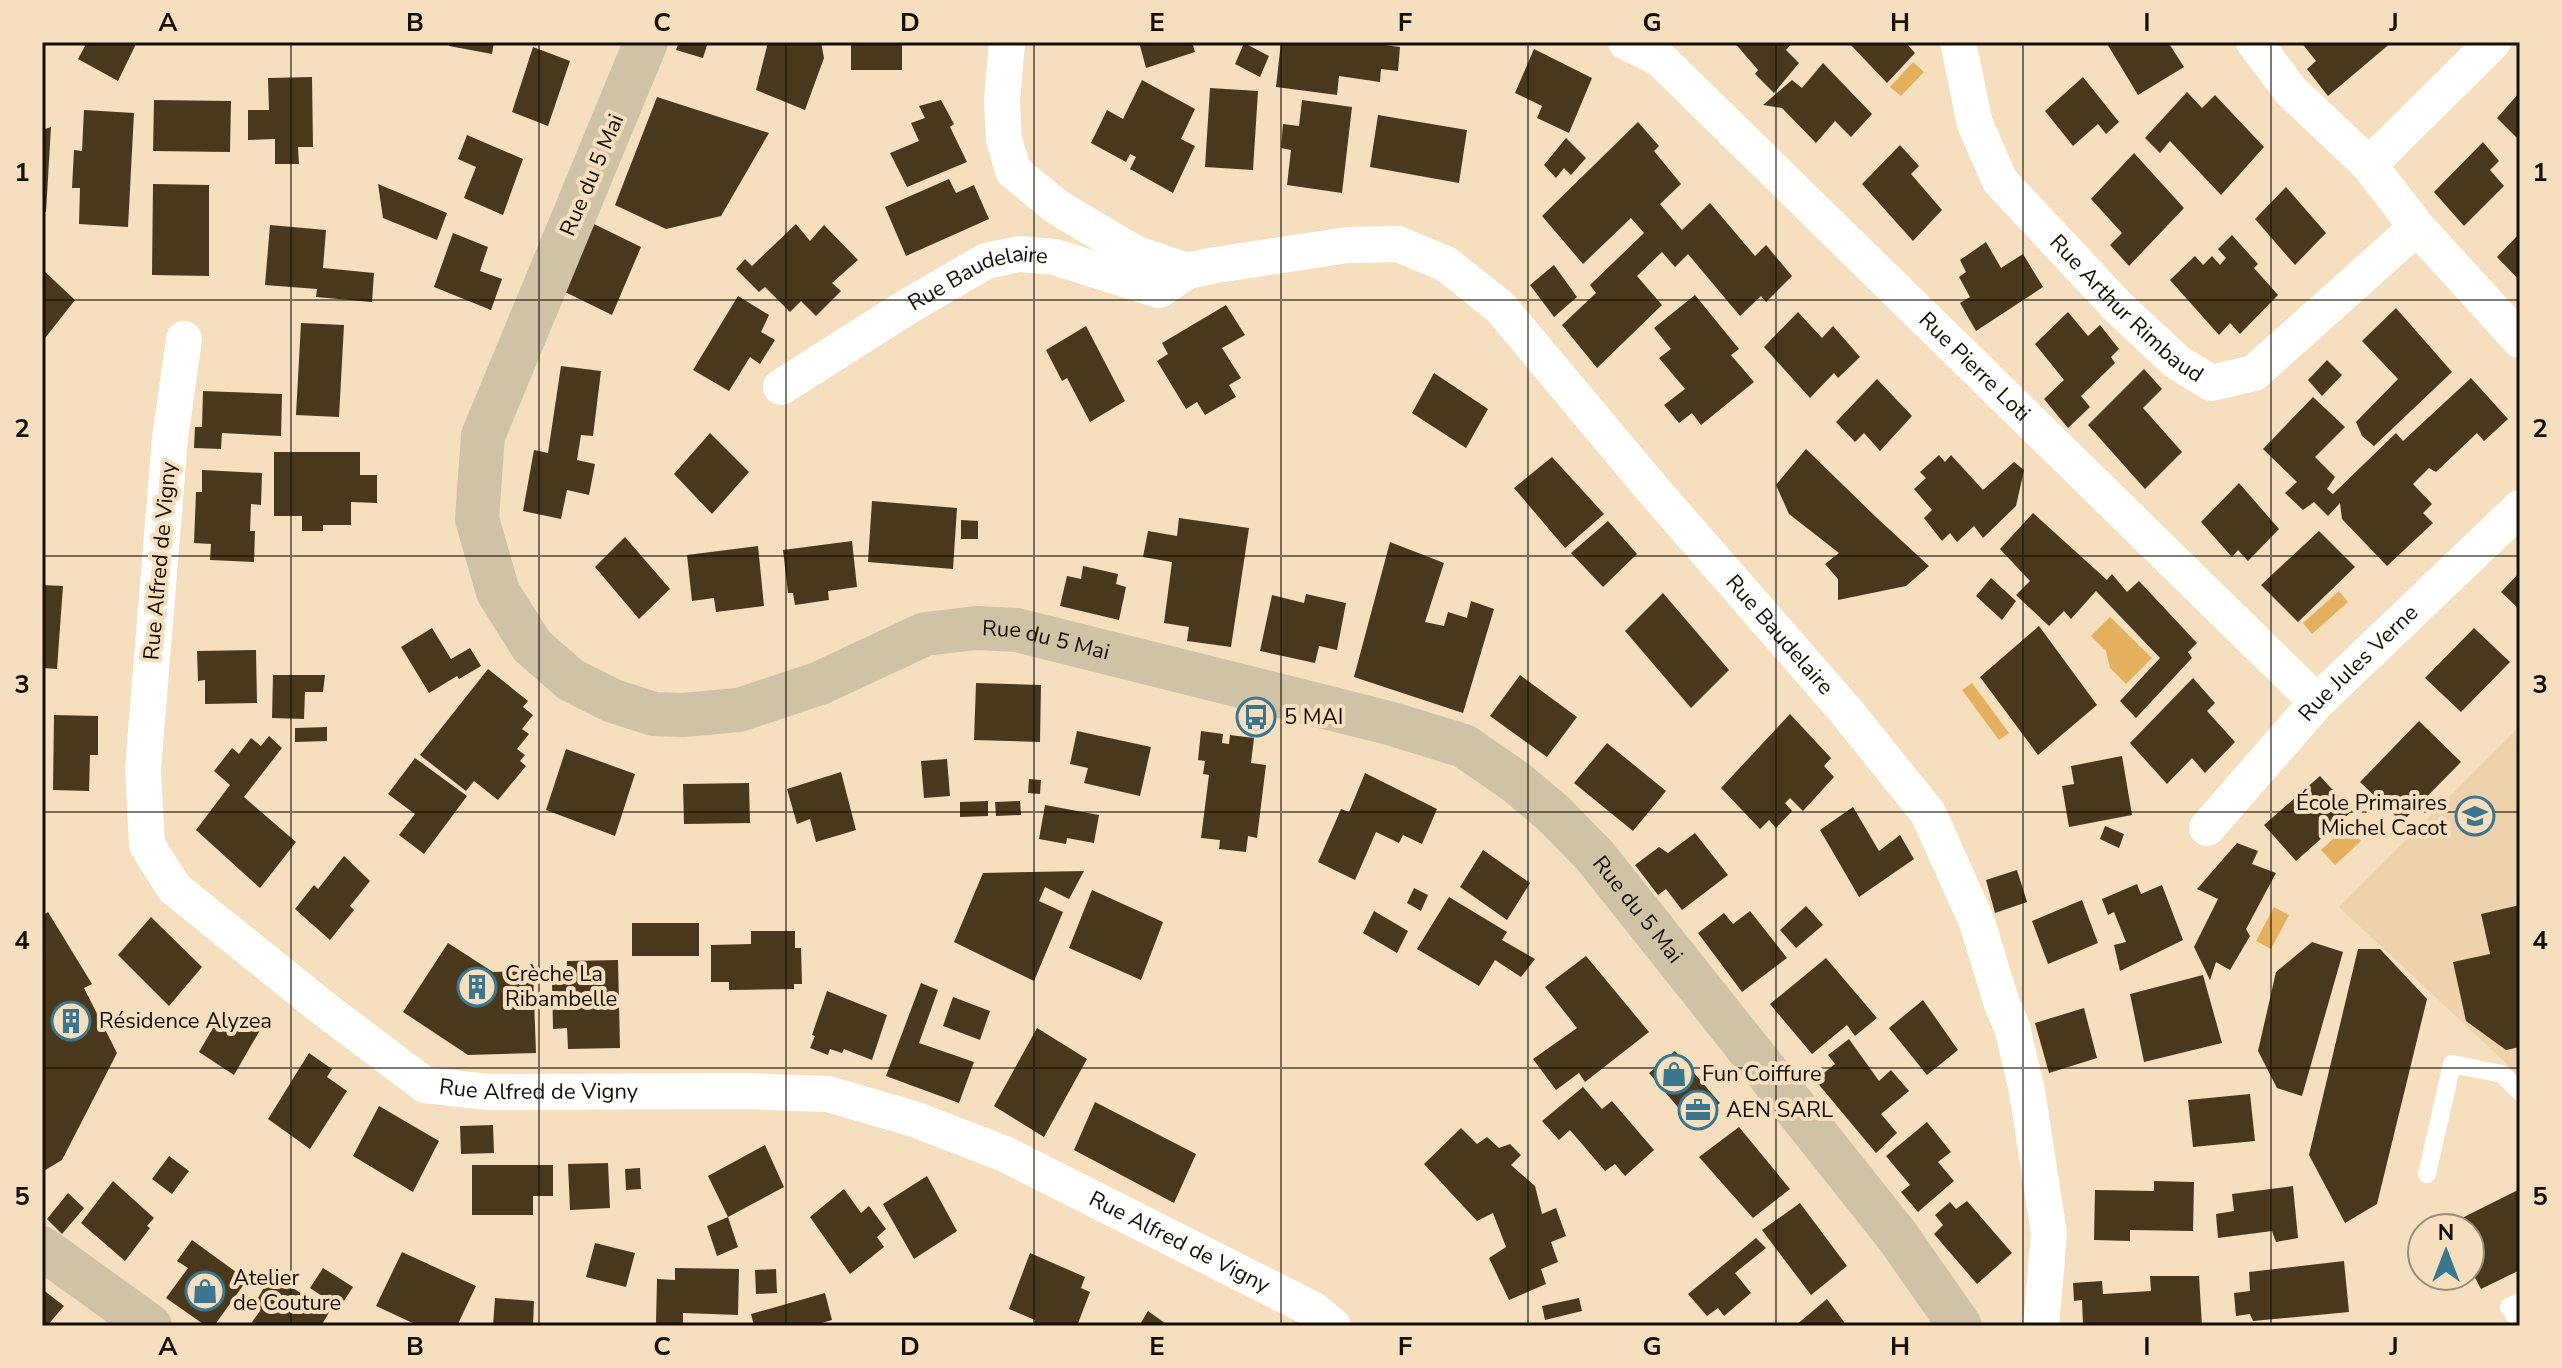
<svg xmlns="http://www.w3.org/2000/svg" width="2562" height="1368" viewBox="0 0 2562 1368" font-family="'Nunito Sans',sans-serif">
	<rect width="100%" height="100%" fill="#f5dfbf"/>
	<path fill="#edd2ac" d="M2520 726V1076L2339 907Z"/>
	<path fill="#e5b05d" d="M1913 62 1924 72 1901 96 1890 87Z
		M2339 591 2348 602 2312 634 2303 623Z
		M2110 617 2152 658 2126 684 2110 668 2106 651 2091 636Z
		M1972 683 2009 733 1999 740 1962 690Z
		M2347 826 2361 841 2335 865 2321 850Z
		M2274 907 2289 915 2271 949 2256 941Z"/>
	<path fill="#4a381d" d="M79 42H137L118 81 78 59 85 46Z
		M450 42H494L492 54 449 46Z
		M679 42H708L703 58 676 50Z
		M768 42H821L824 58 805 110 756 90Z
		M851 42H902V70H851Z
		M1139 42H1192L1195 52 1146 68Z
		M1281 42H1386L1385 45 1400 47 1398 71 1381 69 1380 82 1339 76 1337 95 1276 87Z
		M1734 42H1793L1786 50 1799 63 1774 93 1755 74 1758 70Z
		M1848 42H1905L1915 53 1887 83Z
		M2106 42H2168L2184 67 2138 95Z
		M2301 42H2392L2328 96 2307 69 2316 61Z
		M1244 43 1269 56 1260 77 1235 64Z
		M533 47 570 61 548 126 512 112Z
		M1534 49 1592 78 1569 133 1537 118 1542 106 1515 93Z
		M1823 63 1872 114 1851 137 1835 121 1816 143 1782 108 1763 105 1792 80 1802 88Z
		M312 77 313 147H298L299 164H275V139L248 140V110H269L268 78Z
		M2083 77 2119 122 2106 134 2098 124 2073 146 2045 111Z
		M1142 80 1195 109 1181 139 1195 146 1173 193 1130 169 1136 157 1130 154 1126 162 1091 143 1107 110 1123 119Z
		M1210 88 1258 91 1253 170 1205 167Z
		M2187 92 2202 108 2215 95 2264 147 2221 195 2170 141 2160 153 2145 138Z
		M2520 92V141L2497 118Z
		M657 97 769 133 721 216 666 229 615 205Z
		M154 100 231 101 230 152 153 151Z
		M941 100 954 124 950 127 967 162 907 187 890 153 919 141 911 123 925 118 919 106Z
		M1302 100 1352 107 1342 193 1287 185 1291 150 1281 148 1283 124 1299 126Z
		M84 110 134 113 128 227 79 224 80 188H72L74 150 82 151Z
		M1378 115 1467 130 1459 183 1370 167Z
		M1638 122 1659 146 1654 151 1681 184 1660 204 1682 230 1710 203 1755 256 1766 245 1792 276 1766 302 1761 296 1740 316 1688 254 1675 267 1662 252 1637 276 1662 305 1597 368 1562 325 1596 293 1590 285 1644 233 1631 218 1583 264 1542 216Z
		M51 127 46 212 42 211V130Z
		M467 135 523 159 503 215 464 198 476 167 458 159Z
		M1566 138 1586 158 1571 175 1564 168 1556 178 1544 165Z
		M2483 142 2499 161 2490 170 2504 186 2464 226 2434 192Z
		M1900 145 1919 166 1911 174 1942 210 1913 241 1862 184Z
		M2134 153 2184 208 2129 266 2110 245 2122 233 2091 199Z
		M949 179 956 193 974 185 989 219 906 256 885 207Z
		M153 184 209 185V276L152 275Z
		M378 184 447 213 437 240 383 218Z
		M2286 187 2326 233 2295 265 2255 219Z
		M594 224 641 247 612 315 565 292Z
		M796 224 810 241 824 225 858 260 832 283 841 291 816 316 801 301 790 312 765 287 759 292 736 269 745 259 752 266Z
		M270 225 326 230 323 268 374 273 372 302 316 297 317 289 265 285Z
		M453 233 488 247 480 271 502 279 491 310 434 287Z
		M2520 233V281L2497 257Z
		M2232 235 2258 264 2254 268 2278 295 2240 334 2230 323 2219 335 2170 280 2195 256 2203 265 2212 256 2220 265 2226 258 2218 249Z
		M1986 242 2001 268 2023 254 2043 287 1976 331 1960 303 1970 297 1959 277 1966 272 1960 260Z
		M1554 265 1577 297 1554 317 1530 285Z
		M42 269 75 300 42 342Z
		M1695 295 1739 349 1731 355 1754 382 1701 425 1692 413 1679 423 1664 405 1685 389 1659 358 1671 349 1654 328Z
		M738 296 769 315 761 332 775 340 760 364 750 357 729 391 693 370Z
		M1226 305 1245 335 1222 348 1241 378 1229 385 1236 397 1205 415 1197 402 1186 409 1157 361 1168 354 1162 343Z
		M2396 308 2452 372 2374 446 2362 436 2356 422 2398 379 2362 341Z
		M1798 312 1822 338 1833 326 1860 357 1838 378 1834 373 1810 398 1764 347Z
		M2068 312 2088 336 2100 325 2119 349 2111 357 2115 363 2081 396 2090 407 2068 428 2044 399 2064 380 2035 344Z
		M301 323 344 325 339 417 296 415Z
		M1086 326 1125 401 1090 422 1067 378 1062 381 1046 350Z
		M2327 360 2342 375 2322 396 2308 380Z
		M561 366 601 371 593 436 581 435 577 460 595 464 589 495 567 490 561 519 523 511 534 450 548 453Z
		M2144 369 2162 389 2143 408 2182 452 2145 489 2088 425Z
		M1434 373 1488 409 1466 448 1412 413Z
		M2471 378 2508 419 2484 441 2477 433 2436 472 2429 468 2413 484 2432 504 2423 513 2433 523 2387 566 2342 519 2340 503 2328 516 2314 502 2303 510 2285 493 2297 482 2263 449 2313 397 2345 427 2315 457 2335 477 2327 489 2333 494 2396 433 2403 441Z
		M1877 379 1912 416 1880 451 1864 433 1855 442 1836 422Z
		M203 391 282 394 281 436 222 433 221 449 194 448 195 427H202Z
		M710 433 749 472 712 514 674 474Z
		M1806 449 1877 518 1929 566 1906 586 1838 600V579L1825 564 1839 553 1789 514 1776 485Z
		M274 452H360V475H377V503L351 502V525H323V531H302V516H274Z
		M1939 455 1945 462 1951 455 1983 490 2014 462 2024 470 2016 506 1983 538 1974 526 1957 542 1950 533 1942 541 1924 518 1932 510 1914 489 1926 478 1920 472Z
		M1552 457 1604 514 1565 548 1514 488Z
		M202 470 262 473 261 505 251 504 250 531H255L254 562 210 560 211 544 194 543 196 492H202Z
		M2239 483 2279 529 2248 561 2238 550 2232 557 2201 522Z
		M872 501 957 508 953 569 868 562Z
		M2033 513 2107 580 2112 574 2127 592 2139 581 2197 643 2188 652 2192 658 2136 718 2120 701 2160 658 2096 591 2071 619 2064 611 2049 626 2016 595 2030 581 2000 549Z
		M1179 518 1249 528 1231 647 1187 641 1189 627 1164 623 1172 562 1143 557 1148 531 1177 536Z
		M961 520 978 521V539H961Z
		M1608 521 1637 554 1603 587 1571 553Z
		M2319 531 2355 567 2298 622 2261 585Z
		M625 537 670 589 639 619 595 567Z
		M852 541 857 587 828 591 829 600 795 605 793 593H788L783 550Z
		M1390 542 1444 563 1425 622 1444 626 1448 612 1467 618 1471 601 1494 609 1463 713 1354 677Z
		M758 546 764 606 716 612 714 598 692 601 687 555Z
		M1083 566 1118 574 1116 584 1126 587 1119 620 1060 606 1067 576 1081 579Z
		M2520 572V610L2501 592Z
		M1991 578 2016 601 2002 620 1976 596Z
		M42 585 63 586 57 669 42 668Z
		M1663 593 1729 670 1691 708 1625 631Z
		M1306 594 1346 603 1337 650 1319 646 1315 663 1260 651 1272 595 1304 603Z
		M2039 626 2097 705 2038 755 1980 677Z
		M432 628 451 659 470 648 481 666 459 679 457 676 429 693 401 647Z
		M2474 628 2510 662 2461 712 2425 678Z
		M256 650 257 703 205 704V680L198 681 197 651Z
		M488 669 528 701 523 707 533 715 522 729 529 734 517 749 525 755 520 761 526 766 498 800 474 781 466 791 420 755Z
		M273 675H325L323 692H305L304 719 272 718Z
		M1520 675 1577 717 1547 757 1490 716Z
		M2193 678 2215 703 2207 711 2235 742 2205 773 2192 758 2167 784 2130 743Z
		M976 683 1041 685 1040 742 974 740Z
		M1790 714 1831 758 1824 766 1834 777 1803 811 1790 798 1785 803 1792 811 1776 828 1769 820 1760 829 1721 788Z
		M54 715 98 716V755H90L89 791 53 790Z
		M2419 721 2461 762 2402 822 2360 782Z
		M327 727V741L295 742V728Z
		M1077 731 1151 747 1140 796 1084 783 1088 768 1070 764Z
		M1201 731 1223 734 1222 743 1229 744 1230 735 1254 738 1251 763 1266 765 1257 838 1248 836 1246 852 1219 849 1220 840 1201 838 1209 775 1203 774 1205 761 1198 760Z
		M269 736 282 748 244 797 296 842 260 888 196 830 230 785 214 771 232 748 239 754 251 738 261 746Z
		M1607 743 1666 791 1633 831 1574 783Z
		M566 749 635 774 615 836 546 810Z
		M2122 756 2132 815 2069 827 2062 786 2074 784 2071 766Z
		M415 758 467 796 424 854 399 835 415 814 388 794Z
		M947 759 950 796 924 798 921 761Z
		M841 772 856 830 816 842 810 819 797 824 787 789Z
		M1365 773 1437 809 1422 844 1403 835 1399 843 1376 832 1355 880 1318 862 1341 809 1349 812Z
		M2320 776 2352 811 2296 861 2264 825Z
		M1029 779 1041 780 1040 794 1028 793Z
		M749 783 750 823 684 824 683 784Z
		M988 801V816L960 817V802Z
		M1020 801 1021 815 996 816 995 802Z
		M1045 805 1099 815 1094 843 1067 838 1066 844 1039 839Z
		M1853 807 1879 851 1900 835 1914 859 1859 897 1820 830Z
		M2105 826 2124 834 2119 848 2100 839Z
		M1695 833 1728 875 1682 910 1666 889 1658 895 1635 865 1659 847 1668 853Z
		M2237 843 2258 851 2252 864 2276 873 2246 929 2250 936 2230 970 2216 962 2210 980 2194 947 2218 899 2197 889Z
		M1483 850 1530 883 1507 920 1460 887Z
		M344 856 370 881 350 906 354 910 330 940 295 909 314 885 318 889Z
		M2017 870 2027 902 1995 913 1986 880Z
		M1084 871 1069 899 1045 887 1039 901 1063 912 1034 981 954 942 983 873Z
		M2137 884 2141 894 2162 885 2183 940 2120 971 2114 945 2126 942 2114 912 2108 915 2102 899Z
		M1414 888 1428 895 1421 911 1407 903Z
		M1092 890 1163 922 1141 980 1069 948Z
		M1449 897 1507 932 1502 940 1535 959 1521 977 1495 960 1479 986 1417 949Z
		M2082 900 2098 943 2048 964 2032 921Z
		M2520 905V1047L2506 1050 2466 1021 2453 962 2490 954 2481 914Z
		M1806 906 1823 925 1796 948 1780 930Z
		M1374 911 1408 931 1397 953 1363 933Z
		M1750 911 1787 958 1742 992 1698 933 1724 913 1733 924Z
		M48 912 92 984 84 988 117 1053 62 1160 42 1172V916Z
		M151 917 202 967 169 1006 118 955Z
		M632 923H699V956H632Z
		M751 931H795V948H801L802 984H794V989L729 990V982H711V945L751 944Z
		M2312 942 2343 952 2302 1096 2277 1088 2258 1051 2276 972Z
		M448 943 493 972 533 971 536 1053 468 1055 403 1012Z
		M2358 949H2380L2427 999 2377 1204 2345 1223 2309 1155Z
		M1586 956 1649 1032 1585 1082 1579 1073 1556 1090 1533 1059 1577 1028 1545 987Z
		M1826 958 1877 1018 1855 1036 1847 1025 1812 1054 1770 1004Z
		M618 960 620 1048 568 1049 567 1028 553 1029 552 982H567V961Z
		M2203 975 2222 1043 2144 1062 2130 994Z
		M921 983 938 990 919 1043 974 1062 959 1103 886 1076Z
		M827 991 887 1015 872 1060 844 1049 842 1053 830 1049 828 1055 810 1048 815 1036 812 1035Z
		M953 997 990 1011 980 1040 943 1026Z
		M1923 1000 1958 1050 1927 1075 1889 1028Z
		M2084 1008 2097 1058 2049 1073 2035 1023Z
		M223 1011 243 1025 249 1015 263 1025 234 1075 199 1052Z
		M1037 1028 1087 1059 1044 1137 994 1106Z
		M1849 1039 1879 1081 1891 1070 1909 1091 1881 1114 1897 1133 1876 1153 1815 1080 1835 1064 1828 1055Z
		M1675 1051 1720 1103 1693 1125 1649 1073Z
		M309 1053 332 1069 327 1077 347 1091 310 1149 268 1119Z
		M1583 1087 1602 1109 1612 1101 1654 1150 1625 1176 1615 1164 1605 1171 1570 1130 1559 1140 1542 1121Z
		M2250 1094 2255 1141 2193 1147 2188 1100Z
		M1095 1102 1196 1154 1174 1203 1074 1150Z
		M379 1106 439 1141 413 1192 353 1156Z
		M1927 1122 1951 1152 1938 1162 1954 1181 1918 1212 1901 1192 1910 1185 1886 1156Z
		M493 1125 494 1153 461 1154 460 1126Z
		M1739 1127 1790 1189 1753 1218 1699 1157Z
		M1461 1128 1477 1144 1487 1137 1499 1148 1510 1144 1521 1155 1511 1165 1535 1186 1542 1214 1556 1208 1566 1236 1551 1242 1558 1262 1541 1269 1546 1284 1509 1300 1489 1258 1506 1247 1493 1213 1477 1221 1424 1164Z
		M765 1145 784 1187 728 1217 708 1176Z
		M169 1156 189 1171 172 1194 152 1179Z
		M608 1163 610 1208 570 1210 568 1164Z
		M472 1165H553V1196H533V1215H472Z
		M640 1168 641 1189 626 1190 625 1169Z
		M927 1176 957 1231 914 1259 883 1204Z
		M113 1181 154 1218 147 1226 150 1228 125 1261 81 1223Z
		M2154 1181 2194 1182 2193 1231 2130 1230V1241L2094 1240 2095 1190 2154 1191Z
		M2293 1186 2298 1238 2276 1242 2272 1231 2218 1238 2216 1214 2234 1211 2232 1194Z
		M844 1189 861 1213 869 1206 886 1229 877 1237 884 1247 850 1274 810 1217Z
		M2520 1189V1270L2481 1289 2470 1268V1228H2449L2448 1225Z
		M68 1193 84 1208 62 1234 47 1219Z
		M1967 1201 2012 1253 1977 1284 1934 1234 1943 1225 1935 1215 1950 1202 1956 1209Z
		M1800 1203 1847 1266 1811 1295 1762 1230Z
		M728 1217 738 1247 717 1256 707 1226Z
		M1756 1238 1766 1248 1735 1273 1751 1293 1724 1316 1718 1308 1707 1316 1688 1294Z
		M192 1240 247 1280 214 1326H206L166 1298 188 1268 177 1261Z
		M595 1243 635 1253 626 1287 586 1277Z
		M402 1252 476 1286 457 1326H419L376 1306Z
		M1030 1253 1085 1277 1081 1288 1090 1292 1077 1326H1033L1035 1320 1009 1309Z
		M2344 1261 2349 1312 2253 1321 2250 1314 2236 1316 2234 1293 2250 1291 2249 1272Z
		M323 1268 353 1287 340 1307 334 1304 321 1326H257L252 1322 260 1311 255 1303 272 1274 317 1304 322 1296 310 1288Z
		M675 1268 739 1269 738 1315 683 1313V1323H656L657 1279 675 1280Z
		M776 1269 777 1293 756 1294 755 1270Z
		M2150 1276H2199L2202 1326 2083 1325 2082 1300 2074 1301 2073 1283 2102 1281 2103 1294 2151 1291Z
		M42 1289 64 1306 47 1326H42Z
		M825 1293 832 1320 811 1326H754L751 1314Z
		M495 1298 534 1301 533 1326H493Z
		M1579 1298 1582 1311 1545 1320 1542 1306Z
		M1827 1299 1847 1326H1795Z
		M1148 1311 1169 1326H1139Z"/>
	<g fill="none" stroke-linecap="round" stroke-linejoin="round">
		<path stroke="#fff" stroke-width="18" d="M2427 1174 2452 1064 2502 1074 2520 1092
			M2520 1302 2509 1307 2520 1323"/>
		<g stroke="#fff" stroke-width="36">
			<path id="s1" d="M1007 42 1002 101 1004 139 1013 171 1057 207 1134 253 1187 271 1216 265 1348 245 1398 244 1446 264 1500 307 1654 491 1845 710 1928 813 1977 922 2002 1004 2012 1027 2027 1091 2049 1234 2041 1326"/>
			<path id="s2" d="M1626 42 1659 58 2317 702"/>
			<path id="s3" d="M1958 42 1975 124 2000 181 2119 308 2177 362 2211 383 2254 373 2417 227"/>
			<path d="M2254 42 2290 90 2369 165 2417 227 2520 340"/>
			<path d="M2369 165 2493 42"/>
			<path id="s4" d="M184 339 170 438 143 769 147 845 174 888 323 1008 425 1085 488 1092 743 1091 828 1094 914 1119 1005 1154 1314 1310 1333 1326"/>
			<path id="s5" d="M781 387 907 307 986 261 1019 254 1055 257 1159 290 1187 271"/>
			<path id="s6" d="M2207 828 2317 702 2520 508"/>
		</g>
		<g stroke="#d0c2a5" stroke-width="44">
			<path id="s7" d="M646 42 483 436 477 519 498 592 532 646 571 680 613 701 654 714 683 715 739 710 820 683 925 634 976 628 1017 630 1389 723 1464 746 1516 782 1553 813 1595 856 1898 1237 1960 1326"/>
			<path d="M42 1248 150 1326"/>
		</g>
	</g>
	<path fill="none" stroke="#160f04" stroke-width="2" stroke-opacity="0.55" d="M291 42V1326M539 42V1326M786 42V1326M1034 42V1326M1281 42V1326M1528 42V1326M1776 42V1326M2023 42V1326M2271 42V1326M42 300H2520M42 556H2520M42 812H2520M42 1068H2520"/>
	<defs>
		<g id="bus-ring" transform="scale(2)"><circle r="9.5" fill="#f5dfbf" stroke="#3b768e" stroke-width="1.5"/><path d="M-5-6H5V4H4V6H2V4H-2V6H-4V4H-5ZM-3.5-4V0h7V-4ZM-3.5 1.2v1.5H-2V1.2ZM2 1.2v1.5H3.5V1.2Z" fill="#3b768e"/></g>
		<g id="school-ring" transform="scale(2)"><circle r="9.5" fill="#f5dfbf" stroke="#3b768e" stroke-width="1.5"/><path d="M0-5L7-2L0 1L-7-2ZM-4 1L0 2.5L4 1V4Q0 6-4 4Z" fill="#3b768e"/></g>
		<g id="building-ring" transform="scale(2)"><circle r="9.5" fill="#f5dfbf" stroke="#3b768e" stroke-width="1.5"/><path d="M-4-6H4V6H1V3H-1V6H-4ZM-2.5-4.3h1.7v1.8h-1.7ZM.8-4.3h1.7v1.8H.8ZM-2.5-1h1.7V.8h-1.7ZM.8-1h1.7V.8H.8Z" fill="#3b768e"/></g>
		<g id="shop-ring" transform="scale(2)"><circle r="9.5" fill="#f5dfbf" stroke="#3b768e" stroke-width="1.5"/><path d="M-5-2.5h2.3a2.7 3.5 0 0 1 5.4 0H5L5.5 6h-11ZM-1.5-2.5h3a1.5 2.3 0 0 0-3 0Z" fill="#3b768e"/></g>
		<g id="office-ring" transform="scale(2)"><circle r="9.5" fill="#f5dfbf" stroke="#3b768e" stroke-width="1.5"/><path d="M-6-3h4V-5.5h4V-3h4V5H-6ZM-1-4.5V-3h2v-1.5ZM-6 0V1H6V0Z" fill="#3b768e"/></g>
	</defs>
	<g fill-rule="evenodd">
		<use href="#bus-ring" x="1256" y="717"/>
		<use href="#school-ring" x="2475" y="816"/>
		<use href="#building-ring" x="477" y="987"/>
		<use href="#building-ring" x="71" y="1021"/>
		<use href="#shop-ring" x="1674" y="1074"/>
		<use href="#office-ring" x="1698" y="1110"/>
		<use href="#shop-ring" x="205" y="1291"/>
	</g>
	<g text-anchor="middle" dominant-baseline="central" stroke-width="8" stroke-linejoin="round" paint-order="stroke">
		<g font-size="22" fill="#160f04" stroke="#f5dfbf">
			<text transform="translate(592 175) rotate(-67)">Rue du 5 Mai</text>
			<text stroke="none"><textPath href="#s5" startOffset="228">Rue Baudelaire</textPath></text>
			<text stroke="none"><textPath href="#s3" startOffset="326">Rue Arthur Rimbaud</textPath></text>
			<text stroke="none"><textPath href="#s2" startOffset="478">Rue Pierre Loti</textPath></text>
			<text transform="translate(160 561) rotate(-85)">Rue Alfred de Vigny</text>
			<text stroke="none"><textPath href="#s1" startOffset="1098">Rue Baudelaire</textPath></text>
			<text stroke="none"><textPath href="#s7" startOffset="1200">Rue du 5 Mai</textPath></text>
			<text stroke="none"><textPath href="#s6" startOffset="224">Rue Jules Verne</textPath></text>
			<text stroke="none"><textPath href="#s7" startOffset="1872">Rue du 5 Mai</textPath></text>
			<text stroke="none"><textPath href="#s4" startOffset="992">Rue Alfred de Vigny</textPath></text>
			<text stroke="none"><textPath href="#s4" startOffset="1664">Rue Alfred de Vigny</textPath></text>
		</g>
		<g font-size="22" fill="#160f04" stroke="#f5dfbf" text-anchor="start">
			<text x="1284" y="717">5 MAI</text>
			<text x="2447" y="803" text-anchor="end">École Primaires<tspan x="2447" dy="25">Michel Cacot</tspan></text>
			<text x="505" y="974">Crèche La<tspan x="505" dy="25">Ribambelle</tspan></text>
			<text x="99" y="1021">Résidence Alyzea</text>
			<text x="1702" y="1074">Fun Coiffure</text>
			<text x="1726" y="1110">AEN SARL</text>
			<text x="233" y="1278">Atelier<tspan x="233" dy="25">de Couture</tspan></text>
		</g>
	</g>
	<rect width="2562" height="1368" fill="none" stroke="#f5dfbf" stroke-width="88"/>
	<g transform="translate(2446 1252)"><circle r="38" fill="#f5dfbf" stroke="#9c8c74" stroke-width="2"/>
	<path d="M0-6L14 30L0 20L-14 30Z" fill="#3b768e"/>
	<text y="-12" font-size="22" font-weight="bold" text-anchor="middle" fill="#160f04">N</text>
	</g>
	<rect x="44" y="44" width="2474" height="1280" fill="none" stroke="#160f04" stroke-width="3"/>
	<g font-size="26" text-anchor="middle" font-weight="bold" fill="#160f04">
		<text x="168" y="31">A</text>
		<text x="415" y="31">B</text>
		<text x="662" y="31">C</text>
		<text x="910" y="31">D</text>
		<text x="1157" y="31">E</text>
		<text x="1405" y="31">F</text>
		<text x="1652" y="31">G</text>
		<text x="1900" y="31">H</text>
		<text x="2147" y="31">I</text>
		<text x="2394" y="31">J</text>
		<text x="22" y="181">1</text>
		<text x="2540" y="181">1</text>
		<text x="22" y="437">2</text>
		<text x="2540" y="437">2</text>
		<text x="22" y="693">3</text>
		<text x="2540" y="693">3</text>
		<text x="22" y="949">4</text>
		<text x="2540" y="949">4</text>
		<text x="22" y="1205">5</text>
		<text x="2540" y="1205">5</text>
		<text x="168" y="1355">A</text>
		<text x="415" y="1355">B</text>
		<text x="662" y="1355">C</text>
		<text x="910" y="1355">D</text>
		<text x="1157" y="1355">E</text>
		<text x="1405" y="1355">F</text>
		<text x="1652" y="1355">G</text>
		<text x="1900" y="1355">H</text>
		<text x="2147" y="1355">I</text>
		<text x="2394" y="1355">J</text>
	</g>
</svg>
